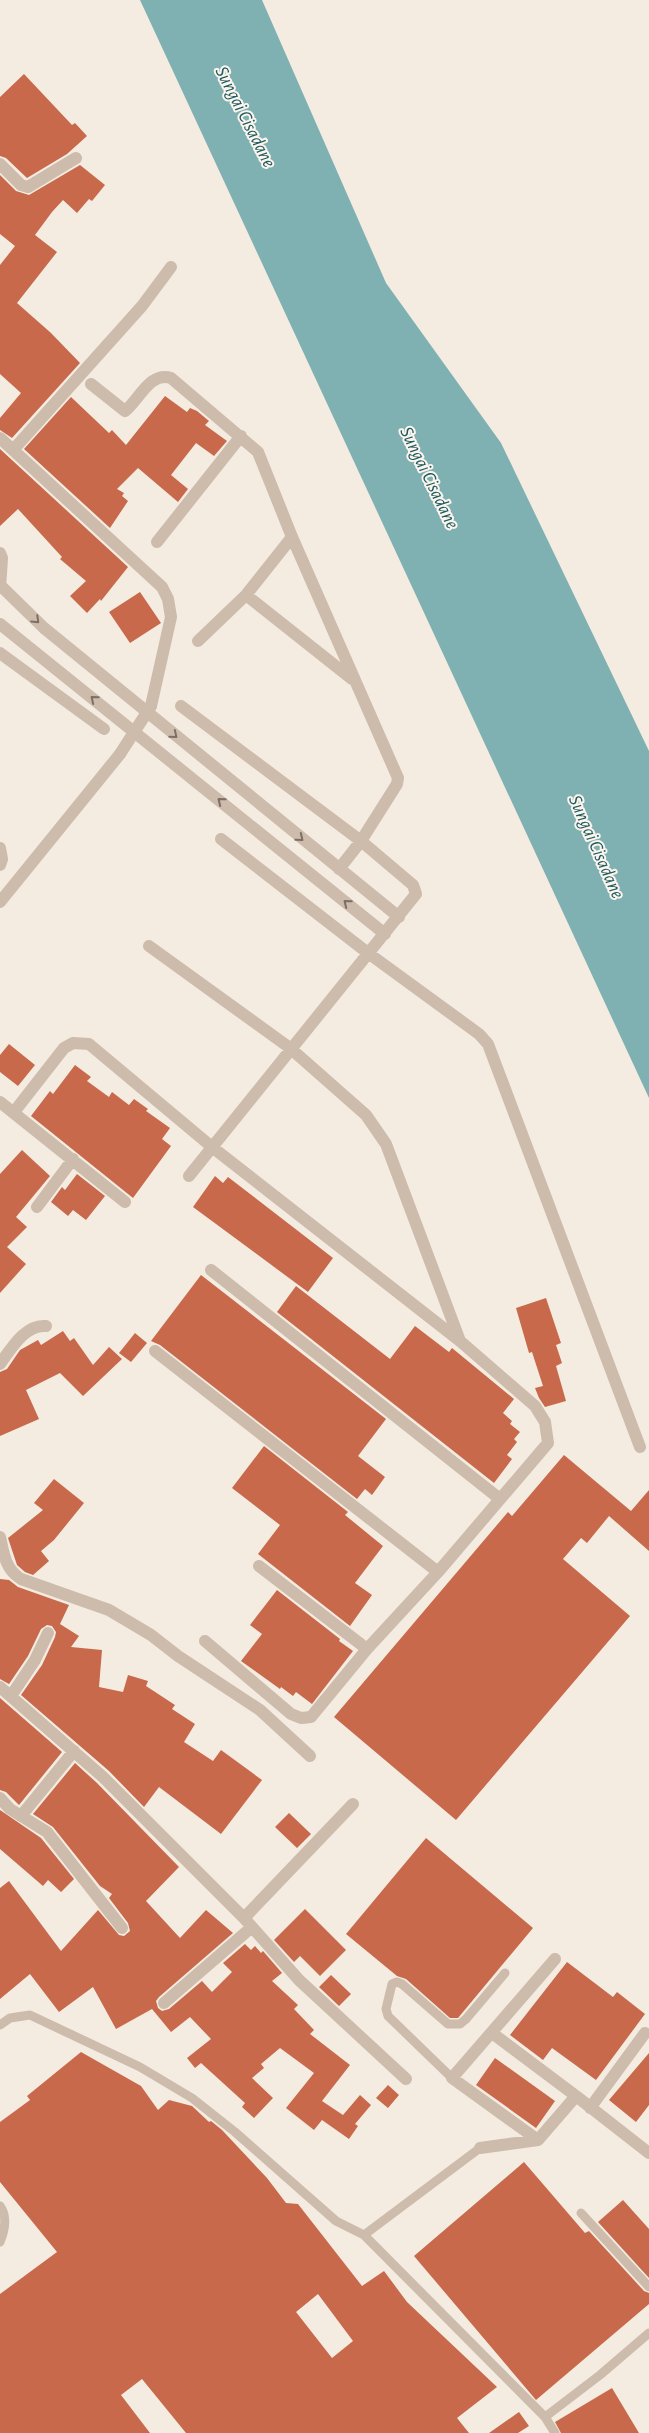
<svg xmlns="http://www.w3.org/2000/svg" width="649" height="2433" viewBox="0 0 649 2433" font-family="'Alegreya Sans',sans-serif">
	<rect width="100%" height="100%" fill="#f4ebe1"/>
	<path fill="#7fb0b2" d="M140 0H262L386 283 501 443 649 751V1098Z"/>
	<path fill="#c8694b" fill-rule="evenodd" d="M24 74 72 125 75 123 87 136 67 154 27 178 6 158 0 156V97Z
		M80 165 105 185 92 201 89 199 77 213 63 200 52 212 35 235 57 252 17 303 51 333 80 363 12 438 0 430V418L21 393 0 374V265L15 246 0 234V175L16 191 29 195Z
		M165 396 187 412 190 408 197 411 209 421 205 425 227 441 214 456 196 443 171 475 188 489 178 502 138 468 117 489 124 493 122 496 128 501 110 528 24 449 71 397 109 433 112 430 126 445Z
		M0 449 128 567 101 601 100 599 87 613 70 596 86 581 60 559 62 557 18 509 0 526Z
		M140 592 161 623 130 643 109 612Z
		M9 1044 35 1065 18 1086 0 1072V1055Z
		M75 1065 91 1077 87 1081 109 1097 112 1092 129 1105 134 1099 148 1109 146 1111 170 1128 162 1139 171 1146 133 1198 31 1116 50 1091 53 1094Z
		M22 1150 50 1176 16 1217 27 1227 7 1247 26 1264 0 1293V1174Z
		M77 1174 105 1196 86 1220 73 1210 68 1216 51 1202 62 1187 65 1190Z
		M215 1176 223 1183 228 1177 333 1258 308 1292 193 1207Z
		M201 1275 386 1419 358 1456 385 1477 372 1495 365 1489 357 1499 160 1345 151 1341Z
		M296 1286 390 1359 415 1326 449 1352 452 1348 514 1399 503 1413 512 1421 510 1424 520 1432 514 1439 517 1442 507 1455 512 1459 494 1483 277 1312Z
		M546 1298 561 1343 556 1345 562 1363 556 1366 566 1401 545 1407 539 1398 535 1388 543 1386 532 1352 529 1353 516 1308Z
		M63 1331 70 1341 74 1338 93 1365 109 1347 122 1359 83 1396 60 1373 26 1390 39 1419 0 1436V1372L7 1369 20 1350 38 1340 41 1345Z
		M135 1333 147 1343 131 1362 119 1353Z
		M264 1446 348 1512 345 1515 383 1546 355 1583 372 1595 350 1626 258 1554 280 1525 232 1488Z
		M564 1455 631 1511 649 1490V1551L609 1516 587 1543 581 1538 563 1559 630 1616 456 1820 334 1717 508 1512 512 1516Z
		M54 1479 84 1503 54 1540 41 1551 49 1561 33 1575 25 1572 17 1565 8 1538 43 1510 34 1503Z
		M0 1579 9 1580 18 1587 69 1605 60 1624 79 1636 71 1647 102 1650 99 1687 123 1692 128 1675 148 1681 146 1686 175 1705 172 1709 195 1724 184 1742 213 1761 221 1750 262 1780 221 1834 159 1787 144 1807 109 1771 21 1695 42 1665 55 1637 56 1632 52 1626 47 1625 41 1629 28 1656 9 1684 0 1679Z
		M277 1590 340 1639 339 1641 353 1651 312 1704 296 1692 293 1696 281 1687 280 1689 241 1661 262 1634 250 1625Z
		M0 1698 62 1752 19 1805 6 1792 0 1790Z
		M75 1763 97 1783 179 1867 146 1901 180 1938 206 1910 233 1933 159 1997 156 2001 158 2008 162 2011 169 2009 202 1981 212 1992 232 1972 223 1963 245 1944 251 1950 255 1946 261 1953 263 1951 282 1973 272 1981 298 2005 294 2009 314 2030 310 2034 350 2065 322 2101 343 2115 360 2095 371 2105 355 2124 358 2126 349 2139 322 2120 314 2130 286 2108 314 2073 280 2048 261 2064 264 2068 252 2078 273 2098 254 2118 242 2107 245 2103 201 2063 195 2068 187 2058 211 2039 190 2017 171 2032 152 2009 116 2029 93 1987 59 2012 30 1974 0 1999V1888L9 1881 61 1951 98 1910 119 1935 124 1936 130 1931 128 1923 109 1898 112 1894 100 1886 53 1827 33 1814Z
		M0 1810 41 1838 74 1879 61 1892 48 1880 43 1886 0 1849Z
		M289 1813 311 1834 297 1848 275 1827Z
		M426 1838 533 1928 458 2018H450L406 1979 397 1976 346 1934Z
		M305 1909 346 1950 320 1976 300 1956 294 1962 274 1940Z
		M567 1962 613 1997 617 1992 645 2014 596 2080 552 2048 543 2060 510 2035Z
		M331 1975 351 1994 339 2006 319 1987Z
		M81 2052 141 2086 158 2110 169 2100 192 2106 209 2122 211 2121 222 2130 267 2178 286 2203 298 2204 362 2286 384 2271 407 2302 497 2387 457 2418 469 2433H186L142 2379 121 2395 150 2433H0V2294L57 2252 0 2182V2122L30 2100 27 2096ZM318 2294 353 2341 332 2358 296 2312Z
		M649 2053V2105L636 2122 609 2100Z
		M495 2058 555 2101 536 2128 476 2085Z
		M388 2085 399 2095 388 2108 376 2098Z
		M524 2162 585 2233 589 2231 644 2291 649 2293V2304L536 2400 414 2256Z
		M623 2200 649 2229V2278L598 2222Z
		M612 2388 639 2433H561L555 2422Z
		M519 2412 529 2426 518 2433H489Z"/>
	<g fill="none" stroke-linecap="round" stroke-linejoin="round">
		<path stroke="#cdbbac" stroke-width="9" d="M0 2025 10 2018 30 2015 140 2067 192 2098 235 2132 336 2221 364 2235 480 2148
			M452 2078 388 2016 386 2009 392 1984 397 1982 402 1984 448 2024H460L466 2019 505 1973
			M0 2206C8 2217 5 2230 0 2242
			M581 2213 649 2287
			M364 2235 545 2417 555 2433
			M545 2417 600 2375 649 2333"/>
		<path stroke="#cdbbac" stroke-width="12" d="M0 164 21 185 28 187 76 158
			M91 384 125 411C139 400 150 371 171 378L258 452 292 537 398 778 397 784 361 841 339 869
			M0 438 162 587 168 599 171 617 151 706
			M13 450 142 306 171 267
			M157 542 241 436
			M0 553 2 558 0 588
			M1 586 44 628 399 917
			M246 595 352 679
			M0 624 385 934
			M198 641 246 595 292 537
			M0 653 104 729
			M181 706 361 841 413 885 416 894 189 1176
			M221 839 368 953 479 1034 488 1044 640 1447
			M0 848 2 859 0 865
			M0 902 120 754
			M149 946 290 1048 366 1115 386 1144 460 1341
			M0 1102 125 1202
			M14 1112 64 1048 73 1043 89 1044 212 1147 460 1341 535 1406 545 1422 548 1443 438 1572 367 1649 311 1717 301 1718 291 1714 205 1641
			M37 1207 73 1159
			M211 1270 500 1499
			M155 1351 438 1572
			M0 1364C11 1349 25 1324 46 1326
			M0 1537C4 1554 5 1569 21 1579L109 1610 151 1635 178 1656 260 1710 310 1756
			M259 1566 367 1649
			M0 1687 103 1777 244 1918 299 1980 406 2079
			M11 1696 35 1660 48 1633
			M0 1798 10 1809 47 1832 122 1928
			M21 1816 74 1751
			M244 1918 353 1804
			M164 2003 252 1927
			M492 2033 576 2096
			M590 2108 645 2033
			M538 2140 452 2078 555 1959
			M480 2148 538 2140 576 2096 649 2153"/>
		<path stroke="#cdbbac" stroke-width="12" d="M120 754 151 706"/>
	</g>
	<defs><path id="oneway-chevron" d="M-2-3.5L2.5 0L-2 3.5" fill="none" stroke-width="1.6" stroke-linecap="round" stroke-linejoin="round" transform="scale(1.25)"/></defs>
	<g stroke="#7d6f65">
		<use href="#oneway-chevron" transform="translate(36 620) rotate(44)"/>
		<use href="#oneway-chevron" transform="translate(94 699) rotate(-141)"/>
		<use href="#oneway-chevron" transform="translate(174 735) rotate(39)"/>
		<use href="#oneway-chevron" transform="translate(221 801) rotate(-141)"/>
		<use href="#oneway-chevron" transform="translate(300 838) rotate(39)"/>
		<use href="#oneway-chevron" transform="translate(347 903) rotate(-141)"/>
	</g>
	<g text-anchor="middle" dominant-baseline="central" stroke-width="4" stroke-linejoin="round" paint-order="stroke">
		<g font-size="19" font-style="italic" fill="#1f5a5e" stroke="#fbf5ee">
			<text transform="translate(245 117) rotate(63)">Sungai Cisadane</text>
			<text transform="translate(429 478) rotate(64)">Sungai Cisadane</text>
			<text transform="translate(596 847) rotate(66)">Sungai Cisadane</text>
		</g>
	</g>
</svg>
